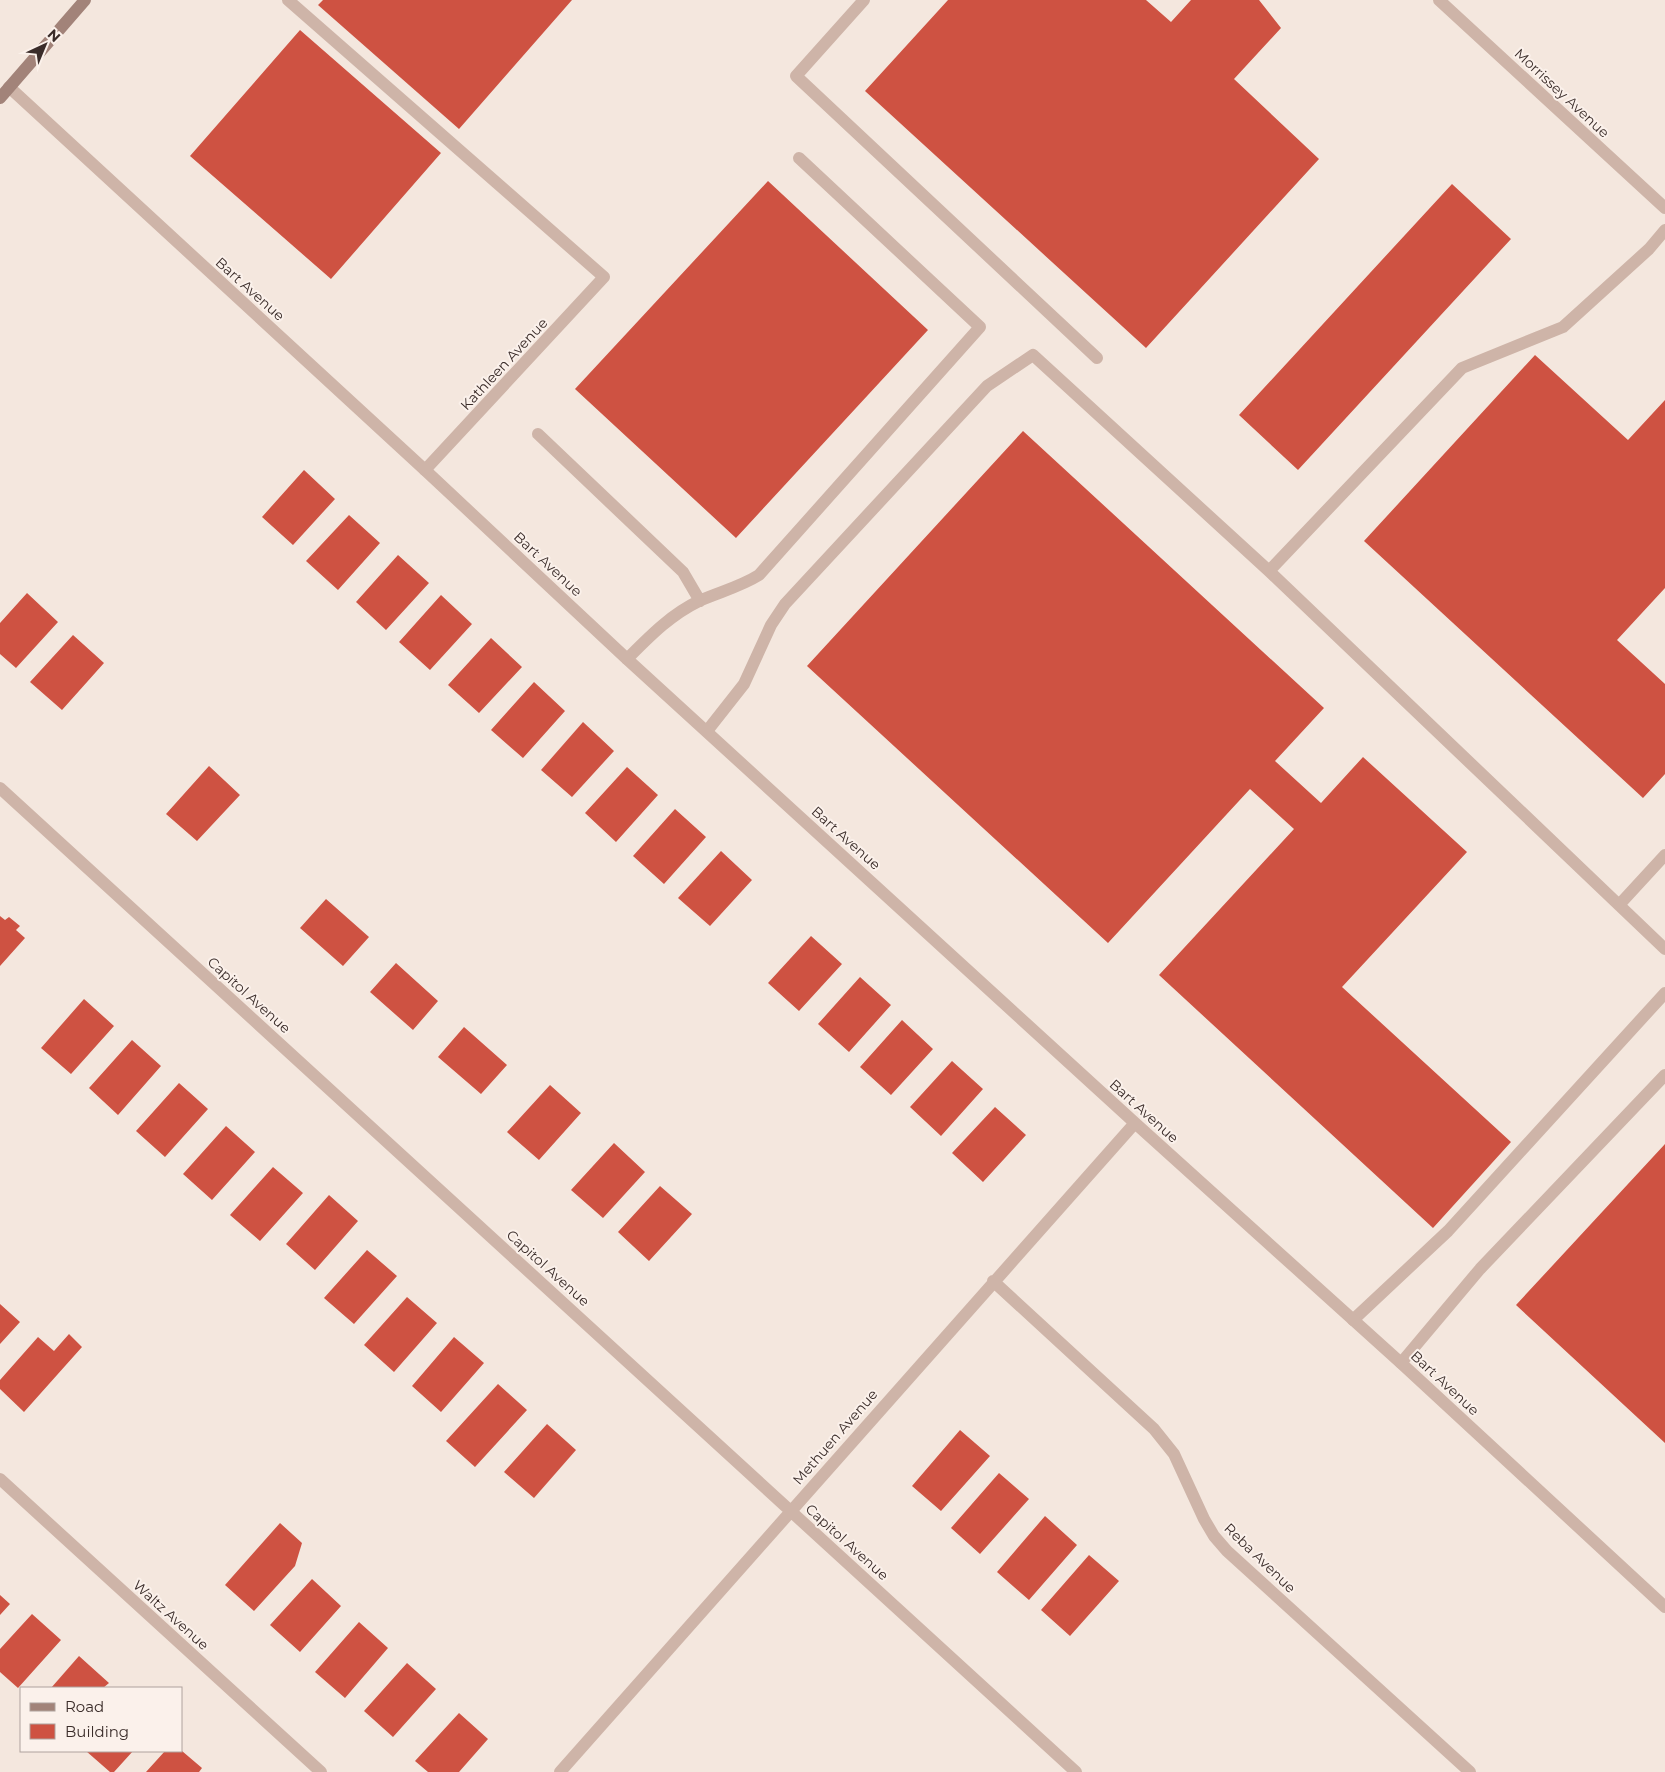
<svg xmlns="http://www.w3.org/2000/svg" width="1665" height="1772" viewBox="0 0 1665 1772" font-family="Montserrat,sans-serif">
	<rect width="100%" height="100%" fill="#f4e7de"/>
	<path fill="#ce5242" d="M323 0H572L459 129 318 5Z
		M948 0H1146L1171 22 1191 0H1259L1281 28 1234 79 1319 159 1146 348 865 91Z
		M300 30 441 153 331 279 190 156Z
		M768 181 928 330 736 538 575 389Z
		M1452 184 1511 239 1298 470 1239 415Z
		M1535 355 1628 440 1665 400V588L1617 640 1665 684V774L1643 798 1364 541Z
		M1023 431 1324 708 1275 761 1321 803 1363 757 1467 852 1342 987 1511 1142 1433 1228 1159 975 1294 829 1250 789 1108 943 807 666Z
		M304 470 335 499 293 545 262 517Z
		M349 515 380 543 338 590 306 561Z
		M398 555 429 583 386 630 356 602Z
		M27 593 58 622 16 668 0 654V623Z
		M441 595 472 624 430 670 399 642Z
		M73 635 104 663 62 710 30 682Z
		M491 638 522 667 479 713 448 685Z
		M534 682 565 711 523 758 491 730Z
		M583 722 614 751 572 797 541 770Z
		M209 766 240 795 197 841 166 814Z
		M627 767 658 795 616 842 585 813Z
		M675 809 706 837 664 884 633 856Z
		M721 851 752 880 710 926 678 898Z
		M326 899 369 937 343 966 300 928Z
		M0 916 5 920 9 917 20 926 16 930 25 938 0 966Z
		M811 936 842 964 799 1011 768 983Z
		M396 963 438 1001 413 1030 370 992Z
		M860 977 891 1005 849 1052 818 1024Z
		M84 999 114 1026 71 1074 41 1048Z
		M902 1020 933 1049 891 1095 860 1067Z
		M464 1027 507 1065 481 1094 438 1057Z
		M132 1040 161 1066 118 1115 89 1088Z
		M952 1061 983 1089 941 1136 910 1107Z
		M179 1083 208 1109 165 1157 136 1131Z
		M550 1085 581 1113 539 1160 507 1132Z
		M995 1107 1026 1135 983 1182 952 1153Z
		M226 1126 255 1152 212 1200 183 1174Z
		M614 1143 645 1172 603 1218 571 1190Z
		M1665 1144V1443L1516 1305Z
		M273 1167 303 1193 260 1241 230 1215Z
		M660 1186 692 1214 649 1261 618 1232Z
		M329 1195 358 1221 315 1270 286 1244Z
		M367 1250 397 1276 354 1324 324 1298Z
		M407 1297 437 1323 394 1372 364 1345Z
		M0 1304 20 1322 0 1344Z
		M69 1334 82 1347 24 1412 0 1389V1380L38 1337 54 1351Z
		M454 1337 484 1363 441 1412 412 1386Z
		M498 1384 527 1410 475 1467 446 1441Z
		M547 1424 576 1450 534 1498 504 1472Z
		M960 1430 990 1456 941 1511 912 1486Z
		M999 1473 1029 1499 980 1554 951 1528Z
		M1045 1516 1077 1545 1029 1600 997 1572Z
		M280 1523 302 1543 295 1566 254 1611 225 1585Z
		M1089 1555 1119 1581 1070 1636 1041 1610Z
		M312 1579 341 1606 300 1652 270 1625Z
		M0 1595 10 1604 0 1615Z
		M32 1614 61 1640 18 1688 0 1672V1649Z
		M359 1622 388 1648 345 1698 315 1672Z
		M79 1656 109 1683 103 1688H51Z
		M407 1663 436 1689 393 1737 364 1711Z
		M459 1713 488 1739 459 1772H428L415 1761Z
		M86 1751H133L114 1772H110Z
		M165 1751H182L202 1768 199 1772H146Z"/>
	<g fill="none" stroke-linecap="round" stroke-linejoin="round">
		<path stroke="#ceb4a8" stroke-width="12" d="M288 0 604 277 425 470
			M864 0 796 76 1097 358
			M538 434 683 572 700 601
			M1269 571 1462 368 1563 327 1649 249 1665 230
			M627 659C649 637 670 615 699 601 719 592 740 587 759 575L980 327 799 158
			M707 731 744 684 771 625 785 604 987 386 1033 355 1269 571 1665 949
			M1619 905 1665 855
			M1353 1320 1448 1231 1665 993
			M1401 1363 1480 1269 1665 1075"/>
		<path stroke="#ceb4a8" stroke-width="12" d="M1439 0 1665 208
			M9 87 425 470 627 659 1135 1123 1401 1363 1665 1607
			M0 788 1076 1772
			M993 1281 1154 1429 1174 1454 1204 1519 1214 1536 1227 1551 1470 1772
			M0 1479 321 1772
			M560 1772 1135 1123"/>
		<path stroke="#a28379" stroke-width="12" d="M0 98 85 0"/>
	</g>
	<g text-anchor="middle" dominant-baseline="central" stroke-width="4" stroke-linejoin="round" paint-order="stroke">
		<g font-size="14" fill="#3a2c29" stroke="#fbf1eb">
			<text transform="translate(1562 93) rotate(43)">Morrissey Avenue</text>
			<text transform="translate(250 289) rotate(42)">Bart Avenue</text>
			<text transform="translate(504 364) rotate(-47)">Kathleen Avenue</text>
			<text transform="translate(548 564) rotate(43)">Bart Avenue</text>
			<text transform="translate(846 838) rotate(42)">Bart Avenue</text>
			<text transform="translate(249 995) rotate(42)">Capitol Avenue</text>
			<text transform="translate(1144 1111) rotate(42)">Bart Avenue</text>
			<text transform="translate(548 1268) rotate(42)">Capitol Avenue</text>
			<text transform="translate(1445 1383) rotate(43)">Bart Avenue</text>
			<text transform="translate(835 1437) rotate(-49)">Methuen Avenue</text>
			<text transform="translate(847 1542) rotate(42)">Capitol Avenue</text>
			<text transform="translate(1260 1558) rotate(44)">Reba Avenue</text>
			<text transform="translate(171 1615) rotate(42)">Waltz Avenue</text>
		</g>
	</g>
	<rect x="20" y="1687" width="162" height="65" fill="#fbf1eb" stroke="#aea29d"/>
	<rect x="30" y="1703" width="25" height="8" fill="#a28379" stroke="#aea29d"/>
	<text x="65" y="1712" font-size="15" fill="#3a2c29">Road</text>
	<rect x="30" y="1724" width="25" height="15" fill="#ce5242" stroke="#aea29d"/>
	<text x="65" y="1737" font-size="15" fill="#3a2c29">Building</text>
	<g transform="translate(45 45) rotate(44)" stroke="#fbf1eb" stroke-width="4" paint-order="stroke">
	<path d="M0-4L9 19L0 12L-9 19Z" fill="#3a2c29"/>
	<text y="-8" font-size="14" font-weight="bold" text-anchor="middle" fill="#3a2c29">N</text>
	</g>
</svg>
